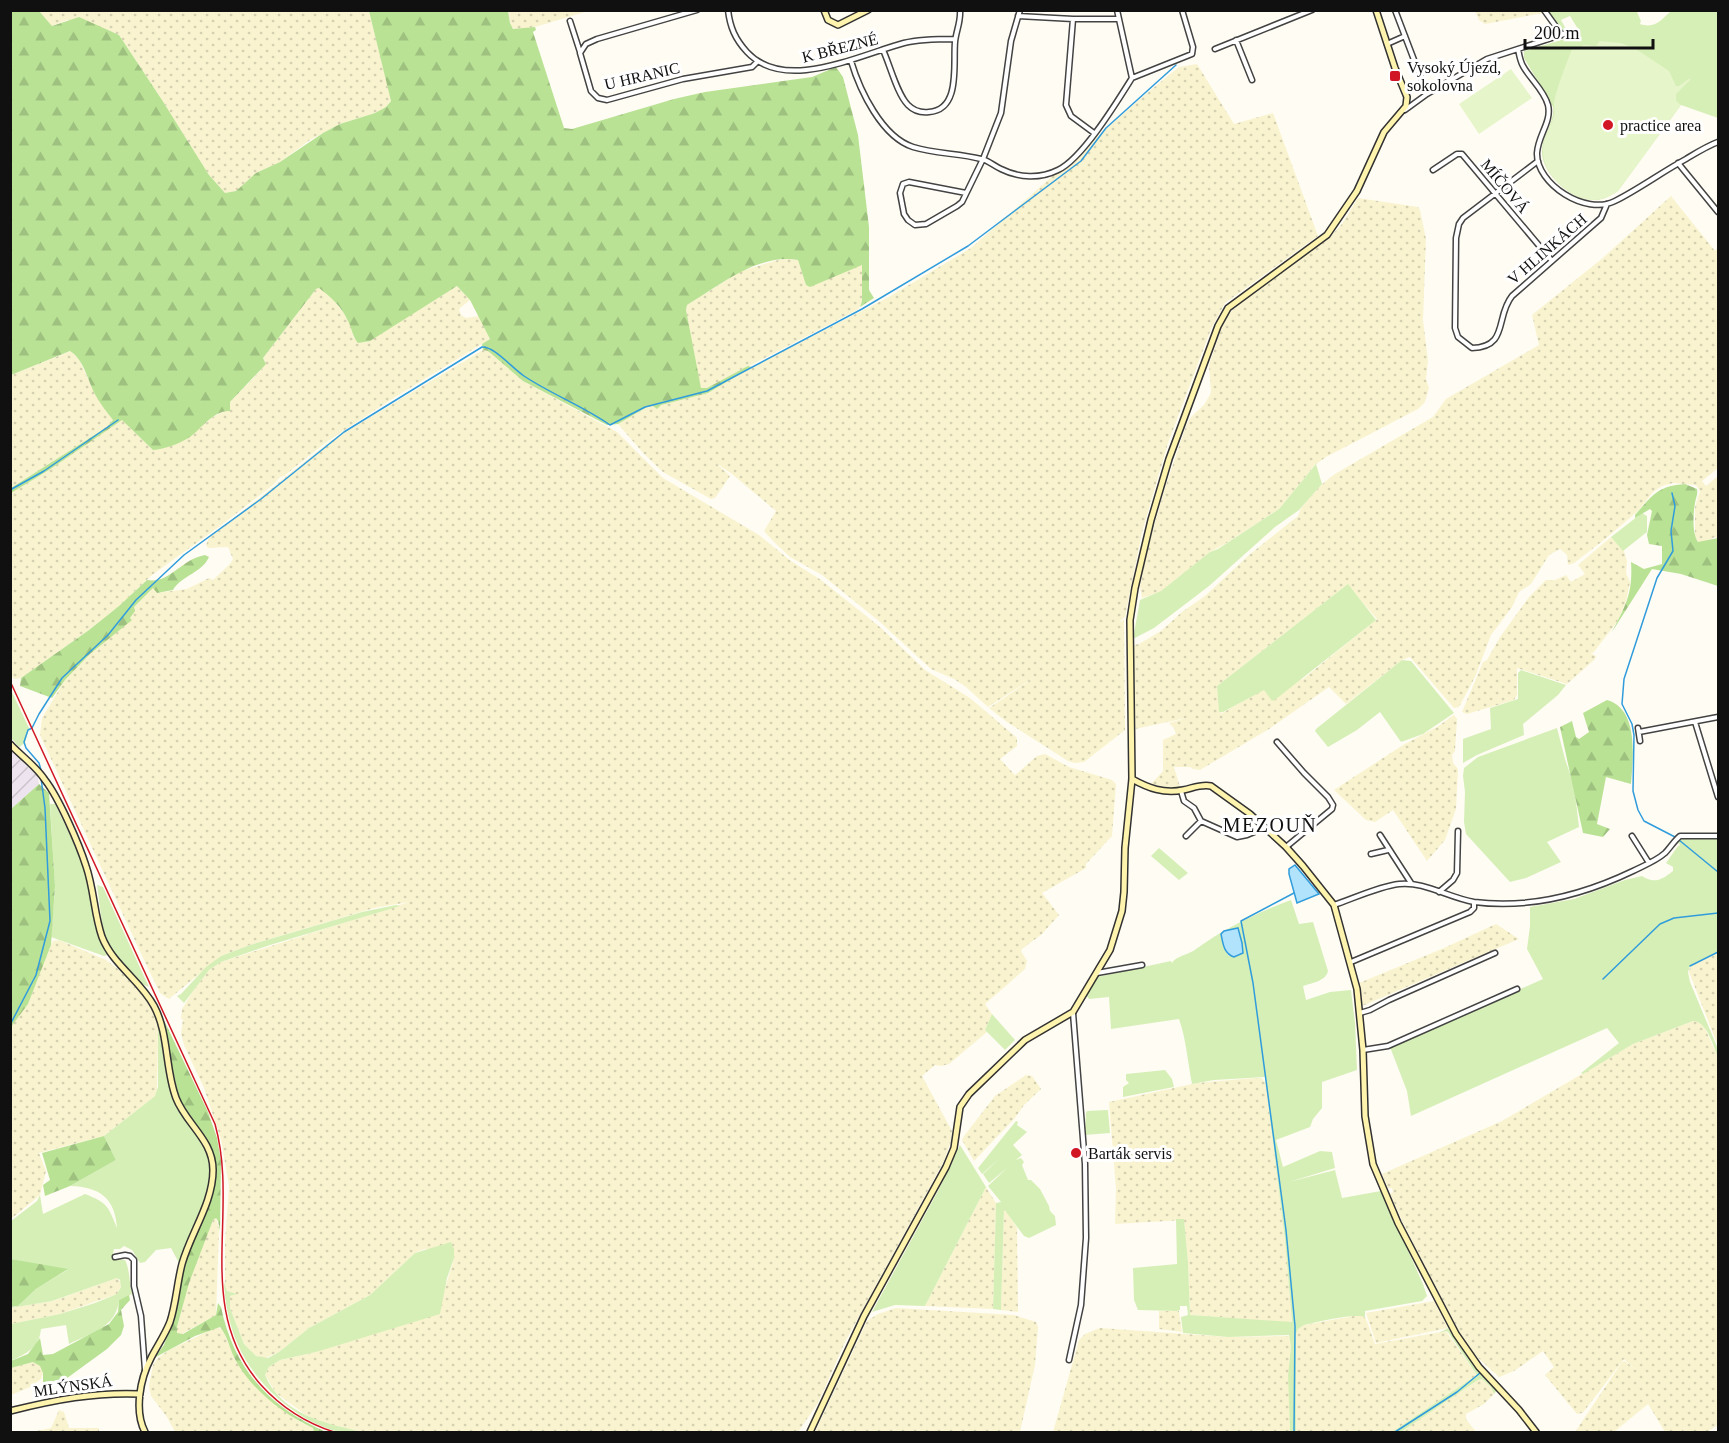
<svg xmlns="http://www.w3.org/2000/svg" width="1729" height="1443" viewBox="0 0 1729 1443" font-family="Georgia,serif">
	<defs>
		<pattern id="industrial-furrows" width="10" height="10" patternUnits="userSpaceOnUse" patternTransform="scale(1.5)"><rect width="10" height="10" fill="#eee4ef"/><path d="M-1 1l2-2M0 10L10 0M9 11l2-2" fill="none" stroke="#cbc3cc"/></pattern>
		<pattern id="farmland-dots" width="8" height="8" patternUnits="userSpaceOnUse" patternTransform="scale(1.5)"><rect width="8" height="8" fill="#f9f4cf"/><path d="M2 2h.1M6 6h.1" fill="none" stroke="#d4d0b1" stroke-width="1.8" stroke-linecap="round"/></pattern>
		<pattern id="forest-firs" width="22" height="20" patternUnits="userSpaceOnUse" patternTransform="scale(1.5)"><rect width="22" height="20" fill="#b9e295"/><path d="M5 1l3.5 6h-7zM16 11l3.5 6h-7z" fill="#9ec17f"/></pattern>
	</defs>
	<rect width="100%" height="100%" fill="#fffcf3"/>
	<path fill="url(#industrial-furrows)" d="M11 751 38 777 39 784 11 809Z"/>
	<path fill="url(#farmland-dots)" fill-rule="evenodd" d="M1541 10 1543 13 1485 24 1479 20 1475 11Z
		M39 11H369L391 100 386 107 375 113 340 124 310 140 280 162 256 173 236 191 225 193 209 175 162 100 119 35 82 20H67L52 26Z
		M508 11H588L535 27 517 30 511 27Z
		M1197 64 1234 124 1273 113 1318 236 1225 303 1211 329 1168 443 1142 532 1125 617 1119 622 1124 620 1125 730 1084 762 1075 763 1068 761 1007 722 989 708 1038 675 988 707 966 687 954 679 931 669 880 622 822 575 790 557 774 542 764 531 776 511 732 474 716 463 730 476 715 498 711 499 663 472 644 454 618 424 647 407 708 393 752 367 887 298 971 248 1141 98 1179 67Z
		M1671 196 1715 251 1718 247V468L1702 481 1706 486 1718 476V538L1715 537 1705 542H1698L1695 536V507L1700 491 1696 485 1673 483 1662 486 1653 492 1639 510 1604 540 1574 563 1568 565 1567 555 1560 549 1549 555 1531 584 1519 592 1512 607 1491 635 1475 677 1459 707 1454 708 1410 657 1402 660 1346 704 1329 687 1269 729 1200 770 1193 769 1190 767H1174L1180 787 1170 788 1151 784 1163 771V740L1176 734 1174 728 1169 723 1186 718 1135 729 1133 645 1139 644 1161 631 1182 612 1205 596 1249 555 1298 516 1301 508 1321 485 1335 474 1433 417 1446 399 1539 345 1532 315 1604 257ZM1347 585 1377 619 1303 679 1264 689 1219 715 1222 712 1219 708 1217 686Z
		M1358 198 1418 207 1420 210 1426 239 1423 320 1428 361 1426 379 1429 388 1425 402 1418 409 1326 457 1315 465 1279 509 1225 544 1210 552 1160 592 1142 598 1140 586 1148 547 1164 491 1186 426 1190 418 1204 405 1211 393 1209 365 1222 327 1229 314 1239 304 1331 236 1342 224Z
		M789 259 798 260 806 285 810 286 857 266 863 265 862 301 860 307 857 310 707 388 701 389 691 339 686 310 687 305 741 271 778 260Z
		M457 286 470 300 459 309 461 315 466 318 479 316 490 339 392 399 325 443 284 476 280 477 273 485 220 526 152 575 119 606 90 629 21 678 14 679 10 673V493L49 470 122 419 153 450 174 444 189 437 213 417 225 411 230 402 261 370 265 361 263 358 316 289 319 288 332 298 343 312 349 321 354 338 366 342Z
		M483 350 488 351 523 381 617 432 663 478 759 535 791 561 821 580 880 627 925 670 970 698 1017 738V746L1000 759 1015 775 1037 756 1045 754 1069 767 1112 780 1116 784 1112 836 1086 864V868L1042 893 1059 915 1042 934 1022 949 1021 951 1027 961 1025 969 985 1004 992 1014 985 1030 987 1032 949 1064 941 1066 935 1065 922 1076 952 1131 951 1141 944 1161 845 1342 818 1403 798 1432 519 1431 363 1432 325 1424 306 1415 276 1393 265 1375 269 1367 280 1360 316 1352 445 1288 453 1262 454 1249H424L415 1253 370 1295 309 1328 279 1352 263 1359 251 1353 244 1344 230 1308V1296L235 1294 227 1291 225 1286V1243L229 1186 221 1139 204 1088 184 1045 181 1034 183 1019H181L182 1009 193 991 209 970 221 962 409 902 374 908 250 945 221 956 169 999 160 993 144 960 40 735 42 718 65 680 90 654 130 620 134 607 154 587 157 593 187 589 209 578 213 580 230 564 233 559 228 547 208 548 206 545 209 538 332 440Z
		M71 351 79 359 94 392 113 420 107 427 11 488V375Z
		M1611 537 1624 551 1627 561 1626 573 1630 582 1626 602 1617 622 1593 653H1590L1596 656 1595 659 1567 684 1517 668V695L1514 700 1467 714 1462 712 1483 662 1487 660 1500 637 1529 597 1546 580H1555L1566 575 1571 582 1585 574 1578 565Z
		M1454 715 1457 719 1455 751 1452 755 1453 763 1458 769 1456 809 1445 840 1427 861 1393 810 1375 822 1366 820 1334 790 1403 745 1437 727Z
		M1496 924 1519 939 1362 1006 1359 983 1444 948Z
		M59 940 106 960 118 969 146 998 153 1010 158 1027 157 1091 155 1096 104 1136 39 1153 46 1171 40 1195 11 1219 10 1027 28 1004 51 945 53 941Z
		M1718 951V1046L1689 972 1690 966 1693 964Z
		M1693 1021H1697L1703 1024 1718 1057V1425L1707 1432H1686L1683 1429 1684 1432H1665L1648 1404 1614 1432H1575L1622 1362 1625 1361 1638 1372 1624 1359 1585 1410 1582 1413 1577 1414 1545 1375 1554 1367 1543 1351 1514 1371 1499 1377 1475 1355 1458 1330 1404 1225 1390 1194 1393 1192 1392 1188H1388L1382 1174 1502 1121 1633 1044Z
		M1026 1075 1032 1076 1041 1089 1024 1105 1015 1118 974 1161 962 1140 964 1136 995 1096Z
		M1254 1078H1262L1266 1084 1285 1240 1292 1323 1190 1315 1188 1262 1184 1220 1115 1224 1116 1189 1109 1102 1197 1083Z
		M986 1187 996 1203 993 1309 925 1306Z
		M1004 1207 1017 1228 1018 1312 1001 1310Z
		M216 1218 219 1229 216 1315 180 1335 177 1333V1328L186 1291 204 1241 213 1220Z
		M117 1278 122 1284 117 1294 60 1314 11 1324 10 1308 53 1301Z
		M1434 1301 1448 1328 1376 1343 1366 1313Z
		M896 1308 1014 1315 1036 1322 1038 1327 1035 1365 1020 1432H815L867 1321 878 1314Z
		M1159 1311H1179L1182 1332 1159 1329Z
		M1359 1315H1363L1366 1319 1375 1344 1446 1331 1477 1375 1392 1432H1296V1334L1298 1329 1304 1325Z
		M217 1327 223 1330 235 1360 255 1386 274 1403 300 1422 313 1428 314 1432H175L167 1417 151 1396 149 1386 153 1365 158 1358 169 1350Z
		M1100 1328 1228 1337 1289 1336 1291 1346 1289 1364 1290 1432H1053L1079 1340 1085 1334Z
		M33 1362 40 1365 43 1373 41 1379 30 1387 11 1395V1368Z
		M1482 1379 1492 1387 1494 1394 1484 1404 1466 1414V1419L1476 1432H1401L1478 1380Z
		M59 1410 64 1412 69 1428H99V1432H31L51 1428Z"/>
	<path fill="#d6efb7" fill-rule="evenodd" d="M1548 11H1640L1637 12 1641 21 1640 24C1655 29 1661 20 1671 11H1718V118L1681 105 1618 191C1610 196 1602 201 1592 200 1571 200 1541 173 1542 151 1542 135 1555 123 1553 107L1524 58V51L1568 38 1569 34 1578 29 1570 16 1561 20 1566 29 1564 32Z
		M1316 464 1322 484 1299 510 1275 527 1209 586 1154 628 1133 639 1140 600 1161 591 1210 552 1218 549 1279 509Z
		M1642 513 1647 516V532L1623 551 1611 537Z
		M1348 584 1376 620 1276 699 1272 701 1264 690 1223 712H1219L1217 686Z
		M1402 660 1411 661 1454 713 1423 734 1401 742 1380 712 1357 730 1328 747 1315 731 1316 729Z
		M1521 670 1566 685 1558 695 1523 724 1524 735 1477 755 1463 763V739L1491 729 1490 708 1518 699V673Z
		M11 690 29 728 25 743 19 747 11 738Z
		M1557 728 1565 759 1574 786 1579 827 1547 842 1561 862 1526 878 1510 882 1466 834 1464 822 1465 792 1463 776 1464 768 1478 757Z
		M50 804H55L85 866 98 936 108 955 104 956 51 937 55 889Z
		M1684 838 1718 839V951L1693 964 1690 966 1688 972 1690 982 1718 1049V1057C1713 1046 1707 1021 1693 1021L1633 1044 1583 1074 1581 1073 1619 1043 1607 1028 1411 1116 1407 1091 1390 1047 1543 979 1527 949 1530 926V907L1574 899 1625 880 1642 876C1654 884 1662 880 1673 871V867L1666 863 1678 846 1680 845 1678 842Z
		M1159 848 1188 873 1179 880 1151 856Z
		M97 885 103 887 149 987 142 984 116 956 110 946 103 930Z
		M1291 900 1299 924 1313 922 1328 971C1326 981 1312 983 1303 986L1306 1000 1330 992 1351 990 1355 1023 1357 1070 1322 1082V1108L1313 1119 1310 1127 1276 1140 1283 1167 1320 1151 1332 1152 1335 1168 1289 1182 1335 1170 1342 1198 1381 1191 1423 1284 1427 1296 1422 1301 1365 1311V1317C1355 1313 1317 1322 1304 1325L1298 1329 1296 1334V1432H1290L1288 1375 1291 1346 1289 1335 1228 1337 1183 1333 1181 1317 1188 1315 1187 1306H1180V1310L1177 1311 1138 1310 1134 1300 1133 1268 1177 1264 1176 1219H1184L1188 1262 1190 1315 1292 1322 1285 1240 1265 1077 1214 1080 1192 1084C1188 1064 1186 1038 1179 1019L1111 1029 1109 997 1089 999 1086 995 1097 977 1171 961 1172 963C1177 955 1189 955 1196 949 1223 929 1258 912 1291 900ZM1237 928 1242 943V953L1238 956H1229L1225 951 1224 931Z
		M396 905 400 906 270 945 221 962 209 970 184 1003 177 996 181 994 206 967 221 956 250 945 362 912Z
		M992 1014 1015 1040 1005 1050 985 1030Z
		M158 1027C164 1050 165 1076 173 1099 185 1131 214 1142 209 1181 206 1207 187 1237 179 1263L171 1248 156 1250 145 1262 140 1263 132 1250 124 1246 120 1249H114L113 1253 116 1259 125 1260C130 1270 129 1282 132 1294L119 1300C116 1328 91 1333 69 1344L66 1325 41 1329C39 1349 26 1353 11 1361V1324L60 1314 95 1303 117 1294 121 1287 120 1280 117 1278 52 1301 11 1308 18 1306 36 1289 67 1270 11 1259V1221L37 1201 40 1195 43 1214 85 1194C108 1203 108 1206 117 1228 115 1198 100 1187 70 1186L116 1160 104 1136 155 1096 158 1087Z
		M1165 1070 1172 1079 1174 1087 1123 1097V1087L1129 1083 1126 1080V1074Z
		M1108 1110 1110 1133 1085 1135 1086 1113 1087 1111Z
		M1016 1121 1018 1122 1017 1125 1027 1132 1013 1145 1022 1155 1016 1160 1021 1158 1024 1162 1022 1165 1028 1180H1031L1040 1189 1049 1206 1050 1211 1055 1216 1056 1225 1029 1238 1024 1236 1004 1209 1001 1310 993 1309 996 1203 1001 1202 988 1186 1007 1168 989 1183 983 1174 1000 1158 982 1174 978 1168Z
		M960 1145 986 1187 925 1306 895 1305 872 1312 938 1191Z
		M451 1242 454 1249V1258L447 1278 440 1314 316 1352 280 1360 269 1367 265 1375C281 1414 326 1424 363 1432 356 1433 347 1434 340 1432 297 1422 255 1384 238 1345 229 1324 225 1303 224 1282L227 1291 237 1294 230 1296V1308L244 1344 256 1356 268 1358 279 1352 309 1328 370 1295 415 1253Z
		M1448 1328 1466 1355 1497 1390 1494 1394 1491 1387 1482 1379 1478 1380 1401 1432H1392L1477 1375 1448 1332 1446 1331 1439 1333Z"/>
	<path fill="url(#forest-firs)" d="M11 11H39L52 26 79 17 119 35 162 100 209 175 225 193 236 191 256 173 280 162 323 133 340 124 375 113 386 107 391 101 369 11H508L510 23 513 29 535 27 536 30 533 32 564 128 572 129 674 99 705 92 812 77 836 67 843 77 858 135 869 227V290L874 298 860 307 862 301V265L810 287 806 285 798 260C758 253 719 286 687 305L686 310 701 388H707L748 366 752 367 708 393 661 405 657 409 653 406 647 407 618 424 607 425 523 381 488 351 483 350 482 344 490 339 470 300 457 286 370 341 358 343C352 336 352 328 348 321 342 307 331 297 319 288L316 289 263 358 266 364 230 402V411C214 410 202 428 190 437 179 444 165 449 153 450L122 420 49 470 11 493V488L107 427 113 420C107 412 101 405 96 396 88 382 84 359 70 351L11 375Z
		M1685 484 1697 489C1698 495 1696 497 1695 503 1693 515 1692 533 1698 542L1718 538V586L1681 574 1652 569 1612 632C1626 605 1633 593 1631 562L1644 569 1662 564V546L1649 544 1647 535 1652 511 1650 509 1635 518V515C1653 495 1657 486 1685 484Z
		M205 555 209 557C202 573 182 575 173 590L157 593 153 588 134 607 135 611 130 618 132 620 90 654 65 680 52 698 20 686 21 678 89 630 119 606 147 580C170 584 181 559 205 555Z
		M1607 700C1639 709 1633 757 1631 784L1606 777 1597 824 1610 829 1603 837 1583 833 1560 727 1572 721 1576 737 1579 739 1589 732 1583 713Z
		M39 784 49 793 55 886 51 945 28 1004 11 1027V809Z
		M161 1014 208 1112 217 1138 221 1161 220 1231 218 1221 216 1218 213 1220 189 1283 177 1327V1333L183 1334 216 1315 218 1303 221 1307C234 1369 269 1407 326 1432H314L313 1428C283 1414 252 1390 236 1361 230 1351 228 1336 220 1327L195 1336 154 1358 164 1345 173 1321 185 1264 190 1247 211 1199 216 1167 210 1145 179 1098Z
		M104 1136 116 1160 70 1186 45 1196 43 1185 50 1180 42 1153Z
		M11 1259 68 1269 36 1289 18 1306 11 1307Z
		M129 1295 130 1300 121 1310 124 1326 121 1335 107 1349 63 1381 43 1382V1373L40 1366 33 1362 11 1368V1361L28 1354 40 1338 43 1355 53 1354 109 1324 118 1312 119 1300Z"/>
	<path fill="#e7f5ca" d="M1600 41 1621 43 1636 49 1669 71 1676 86H1679L1690 78V80L1676 94V101L1681 105 1618 191C1604 200 1589 204 1574 195 1554 182 1537 163 1545 138 1547 131 1552 124 1554 116 1555 110 1553 105 1555 98 1559 82 1566 65 1572 49L1581 48 1583 45 1596 46Z
		M1511 69 1532 98 1479 134 1459 104Z"/>
	<path fill="#b1e3fd" stroke="#309cdc" stroke-width="1.5" d="M1295 865 1319 894 1297 903 1289 874V869Z
		M1238 928 1242 943 1243 953 1234 957C1224 954 1223 944 1221 934L1224 931Z"/>
	<g fill="none" stroke-linecap="round" stroke-linejoin="round">
		<path stroke="#309cdc" stroke-width="1.5" d="M10 490 44 471 118 420
			M1672 493 1675 506 1671 531 1673 551 1657 578 1624 679 1622 704 1632 724 1634 735 1633 791 1638 810 1644 821 1675 837
			M41 770 39 763 26 748 24 742 28 730 32 728 39 714 62 678 108 635 136 600 184 555 261 499 344 432 482 347C494 346 512 368 524 376 551 394 583 406 610 425L645 407 707 391 862 309 968 246 1081 161 1106 128 1176 65
			M1679 840 1718 872
			M1294 893 1241 921 1253 983 1286 1230 1295 1326 1294 1432
			M1690 966 1718 952
			M1603 979 1660 924 1674 918 1718 913
			M10 1025 36 975 50 921 45 808 41 778
			M1395 1432 1457 1392 1480 1373"/>
		<g stroke="#434343" stroke-width="7">
			<path id="street" d="M697 10 597 39 586 44 580 53 591 91 598 98 607 100 683 79 752 67 757 62
				M728 10C730 27 735 39 747 52 785 93 859 55 904 43 920 39 938 39 955 39
				M1395 10 1427 94
				M1544 10 1562 35
				M1018 16 1073 19H1119
				M1073 19 1066 105 1071 116 1094 133
				M570 21 580 52
				M1236 40 1252 80
				M1387 44 1405 36
				M1215 49 1312 10
				M1518 49C1519 54 1520 61 1523 66 1530 79 1544 90 1548 105 1552 122 1538 135 1537 153 1536 184 1586 216 1615 201 1639 189 1662 172 1686 159 1696 153 1707 146 1718 142
				M883 50C890 65 897 94 908 105 913 110 921 113 929 112 961 110 953 64 955 42 956 31 961 22 960 10
				M851 61C860 91 882 137 913 147 935 154 959 153 981 159 988 160 994 166 1001 169 1019 178 1040 179 1058 170 1082 159 1117 102 1132 78L1117 10
				M1132 78 1192 54 1193 47 1182 10
				M1405 110 1427 94 1487 59 1564 34
				M1538 161 1463 218 1459 224 1456 238 1455 328 1458 337 1472 348C1509 347 1495 317 1512 296L1601 218 1607 204
				M1678 163 1718 212
				M1433 170 1457 154H1462L1552 261
				M966 193 909 182 903 184 900 193 904 214 908 220 915 225 926 224 957 206 962 202 983 159 1001 113 1011 41 1020 10
				M1695 722 1718 797
				M1638 728 1640 741
				M1639 732 1718 717
				M1277 742 1304 773 1328 797 1333 805 1332 809 1286 847
				M1181 791 1184 801 1194 808 1201 821 1237 837 1247 835 1264 828
				M1380 835 1411 883
				M1186 836 1201 821
				M1632 836 1649 863
				M1371 854 1388 850
				M1439 892 1453 880 1457 873 1458 831
				M1334 905C1352 899 1380 886 1399 884 1424 881 1449 898 1474 902 1529 909 1583 895 1633 871 1643 866 1656 861 1665 853 1670 848 1674 841 1680 836H1718
				M1351 962 1470 912 1474 908V902
				M1097 973 1142 965
				M1360 1013 1370 1010 1389 1000 1495 953
				M1363 1050 1388 1046 1517 989
				M115 1257 125 1255 130 1256 134 1260V1286L141 1316 145 1370
				M1069 1360 1081 1305 1086 1238 1085 1164 1073 1013"/>
		</g>
		<g stroke="#323232" stroke-width="8">
			<path id="secondary" d="M824 10 828 20 838 25 868 10
				M10 744C21 756 36 766 45 780 59 798 79 844 86 866 94 889 94 914 102 937 113 965 140 980 154 1006 169 1034 165 1069 176 1098 186 1124 213 1140 213 1170 213 1203 191 1232 182 1264 177 1283 176 1304 170 1322 165 1335 157 1346 151 1358 140 1379 134 1411 145 1432
				M1132 779C1148 788 1164 794 1183 790 1193 788 1201 784 1211 786L1250 814 1286 847 1303 866 1334 905 1357 989 1363 1050 1365 1116 1373 1164 1398 1223 1456 1334 1479 1367 1519 1410 1536 1432
				M10 1411C54 1400 95 1392 140 1394
				M810 1432 864 1316 946 1167 954 1148 960 1107 969 1094 1025 1040 1073 1012 1110 950 1122 911 1124 892 1125 848 1132 779 1130 620 1135 588 1151 520 1169 459 1218 326 1228 308 1327 235 1357 191 1384 132 1406 106 1407 97 1395 68 1376 10"/>
		</g>
		<use href="#street" stroke="#fff" stroke-width="4"/>
		<use href="#secondary" stroke="#fff4ae" stroke-width="5"/>
		<path stroke="#d11725" stroke-width="1.5" d="M10 681 215 1124C240 1213 193 1308 261 1385 281 1407 306 1423 334 1432"/>
	</g>
	<g fill="#d11725" stroke="#fff" stroke-width="2">
		<rect x="1389" y="70" width="12" height="12" rx="3"/>
		<circle cx="1608" cy="125" r="6"/>
		<circle cx="1076" cy="1153" r="6"/>
	</g>
	<g text-anchor="middle" dominant-baseline="central" stroke-width="6" stroke-linejoin="round" paint-order="stroke">
		<g font-size="16" fill="#101010" stroke="#fff">
			<text transform="translate(840 48) rotate(-14)">K BŘEZNÉ</text>
			<text transform="translate(642 76) rotate(-13)">U HRANIC</text>
			<text transform="translate(1505 186) rotate(50)">MÍČOVÁ</text>
			<text transform="translate(1547 249) rotate(-41)">V HLINKÁCH</text>
			<text transform="translate(73 1386) rotate(-8)">MLÝNSKÁ</text>
		</g>
		<g font-size="16" fill="#101010" stroke="#fff" text-anchor="start">
			<text x="1407" y="67">Vysoký Újezd,<tspan x="1407" dy="18">sokolovna</tspan></text>
			<text x="1620" y="125">practice area</text>
			<text x="1088" y="1153">Barták servis</text>
		</g>
		<g font-size="20" letter-spacing="1.5" fill="#101010" stroke="#fff">
			<text x="1270" y="825">MEZOUŇ</text>
		</g>
	</g>
	<rect width="1729" height="1443" fill="none" stroke="#101010" stroke-width="24"/>
	<path d="M1525 39v9h128v-9" fill="none" stroke="#101010" stroke-width="3"/>
	<text x="1534" y="39" font-size="18" fill="#101010" stroke="#ffffff" stroke-width="4.5" paint-order="stroke">200 m</text>
</svg>
